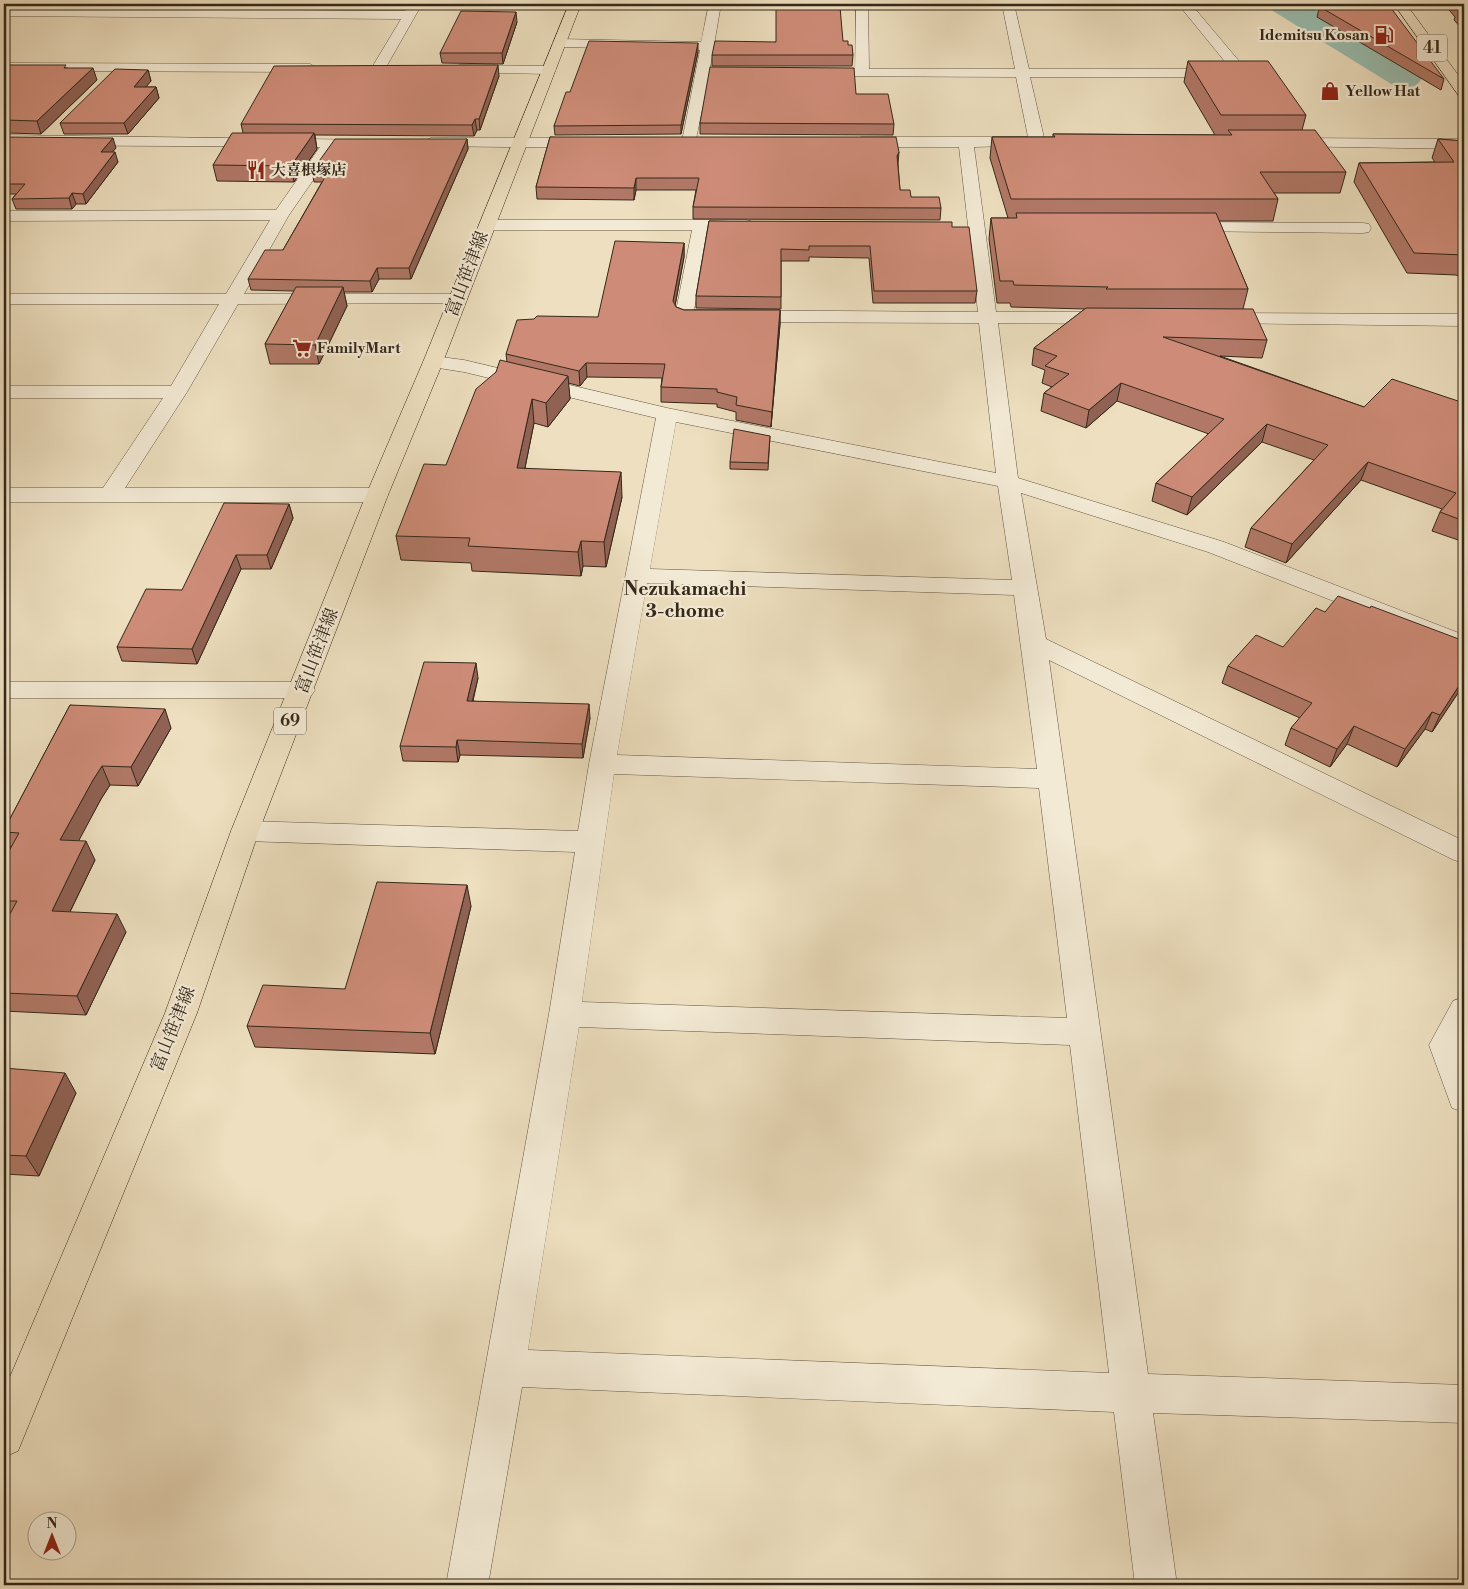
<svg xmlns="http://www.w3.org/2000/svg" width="1468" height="1589" viewBox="0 0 1468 1589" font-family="'Libre Bodoni','Noto Serif JP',serif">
	<rect width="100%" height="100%" fill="#eddfbf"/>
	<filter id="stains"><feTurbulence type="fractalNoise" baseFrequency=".004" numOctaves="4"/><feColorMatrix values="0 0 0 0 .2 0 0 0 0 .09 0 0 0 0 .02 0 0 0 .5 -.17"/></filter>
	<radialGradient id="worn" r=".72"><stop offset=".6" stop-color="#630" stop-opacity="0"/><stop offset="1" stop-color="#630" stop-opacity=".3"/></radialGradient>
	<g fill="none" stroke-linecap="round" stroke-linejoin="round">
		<path fill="#99bdaf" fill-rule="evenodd" d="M1268 4H1306L1417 71 1422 78 1417 85 1405 88 1393 85 1273 11Z"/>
		<g stroke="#625643" stroke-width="1">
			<path id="minor" d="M410 4H422L385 69 378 73 371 69 401 19 4 16V8L405 11Z
				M709 4H721L710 68 746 69 753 73 746 77 709 76 695 144H685L682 141 700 50 559 47 552 43 559 39 701 42Z
				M856 4H868L869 69H1015L1002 4H1014L1029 69H1231L1178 4H1191L1249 73 1242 77H1030L1045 142 1042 145 974 147 996 312H1110L1117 314 1119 318 1117 322 1110 324 998 323 1018 478 1224 542 1464 635V652L1208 552 1021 493 1046 639 1464 841V863L1454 860 1049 660 1148 1374 1464 1385V1423L1153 1413 1177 1585H1135L1114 1412 522 1387 488 1585H446L549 1014 575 852 245 841 235 838 231 831 235 824 245 821 578 831 589 764 656 418 464 372 426 366 423 362 426 358 433 356 464 360 667 408 996 473 979 323 684 322 677 320 675 316 692 230H487L481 229 479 225 481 221 487 220H745L751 221 753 225 751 229 709 230 694 310 978 312 959 147H861L853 142 861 137H1028L1016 77 811 76 809 73 816 69H855ZM676 422 998 486 1012 580 650 569ZM647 583 1014 595 1037 769 617 755ZM614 774 1039 788 1067 1018 582 1002ZM579 1027 1070 1045 1109 1373 528 1350Z
				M4 63 310 64 317 68 310 72 4 71Z
				M460 65 549 66 556 70 549 74 455 72 453 69Z
				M4 135 375 140 378 143 370 148 336 147 289 215 244 294H458L464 295 467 299 464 303 238 304 187 392 125 488H377L385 490 388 495 385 500 377 502H4V488H103L163 398H4V386H171L219 304H4V294H226L270 220 4 221V211L276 210 320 147 4 145Z
				M431 138H585L593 143 585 148 426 146 423 143Z
				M1288 138 1464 139V149L1283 146 1280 143 1283 140Z
				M1185 222 1363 223 1369 224 1371 228 1369 232 1363 233 1179 231 1177 227 1179 223Z
				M1221 313 1464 314V326L1214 323 1212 319 1214 315Z
				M4 682H302L311 684 315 690 311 696 302 698H4Z
				M1464 997V1040L1461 1045 1464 1054V1112L1452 1108 1429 1045 1453 1001Z"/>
		</g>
		<g stroke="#34281a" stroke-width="1">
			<path id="major" d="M569 4H581L443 362 388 495 259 831 197 1013 18 1451 4 1457V1391L165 1013 231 831 366 495 423 362Z"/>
		</g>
		<g stroke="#34281a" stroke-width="1">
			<path id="highway" d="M1394 4H1406L1464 83V97L1459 96Z"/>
		</g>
		<use href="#minor" fill="#f3ead5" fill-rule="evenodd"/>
		<use href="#major" fill="#eddfbf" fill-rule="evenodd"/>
		<use href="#highway" fill="#eddfbf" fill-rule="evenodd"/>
	</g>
	<path fill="#b17867" stroke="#34281a" d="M1303 4H1375L1444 79 1441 90 1317 17 1319 9 1316 4Z
		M1444 4H1464V31L1454 20 1455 17Z
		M517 22 503 64 442 63 440 53Z
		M843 41 848 45 853 55 852 66H712V55L776 42Z
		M698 52 681 134 555 135 554 126 570 92Z
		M1188 61 1306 115 1302 130 1346 172 1340 193H1274L1278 199 1273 221H1219L1248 289 1243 309 1267 340 1262 358 1220 356 1364 407 1464 403V542L1432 531 1440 512 1442 509 1361 480 1286 563 1245 547 1251 528 1314 460 1262 442 1187 515 1152 501 1156 483 1209 434 1117 401 1086 428 1041 411 1044 393 1052 387 1042 383 1045 370 1032 365 1034 348 1085 309 1011 307 1010 303H997L989 239 991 218H1008L990 158 992 137H1053V134L1215 135 1184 82Z
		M4 65 67 68 97 80 41 134 9 133 8 129H4Z
		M148 70 151 81 145 87H156L159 98 128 134H64L60 123Z
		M499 76 480 130H477L474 136 315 135 317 149 294 182 217 181 213 165 243 133 241 124Z
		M856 94 894 124 893 135 700 134V123Z
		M4 137 116 148 112 152 118 162 86 204H76L72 209H16L12 199 16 194H4Z
		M550 137 898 164 900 190 911 197 941 208 940 220 693 219V207L696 190H636L634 200 537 199 536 187Z
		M467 139 468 149 411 279H379L372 292H344L347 306 319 364H270L265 344 294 291 251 290 248 279 283 250 322 182H314L312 171Z
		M1438 139 1464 141V278L1456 275 1407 273 1354 182 1359 163 1435 162 1432 158Z
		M709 221 952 227 977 291 975 303H873L869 258 809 257V261H781V309L696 308V296Z
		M684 243V257L675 306 676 307 684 310H780V324L771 427 736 420V412L717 407V404L661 402V387L662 378 587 377 580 386 568 383 570 399 548 427 534 423 525 468 622 497 606 567 583 566 581 576 472 571 471 563 401 560 396 536 446 465 496 372 507 362 506 354 598 317Z
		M770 436 768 470 730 469V462Z
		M289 504 293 518 271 569H241L197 664 122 661 117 647 182 590Z
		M1283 647 1464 684 1432 732 1425 729 1397 767 1347 744 1330 767 1285 745 1291 728 1300 718 1222 683 1228 666Z
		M478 678 473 701 590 718 583 758 460 755 458 762 403 761 400 746Z
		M70 705 171 728 138 786 110 785 101 799 78 841 95 860 70 912 126 932 86 1015 4 1011V925L7 919H4V860L11 848 4 834V830Z
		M471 906 435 1054 255 1047 247 1026 345 989Z
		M4 1068 76 1093 39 1176 4 1174Z"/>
	<path fill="#906254" stroke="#34281a" d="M516 12 517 22 503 64 502 53Z
		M698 43V52L681 134V125Z
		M498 65 499 76 480 130 479 119Z
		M93 68 97 80 41 134 37 121Z
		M148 70 151 81 137 98 134 87Z
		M156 87 159 98 128 134 124 123Z
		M475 119 477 130 474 136 472 125Z
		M314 133 317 149 294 182 291 166Z
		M113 138 116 148 104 162 101 152Z
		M467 139 468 149 411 279 409 268Z
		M115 152 118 162 86 204 83 194Z
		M899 152 898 164 896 168 897 156Z
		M636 178V190L634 200V188Z
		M72 193 76 204 72 209 69 198Z
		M684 243V257L673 316V301Z
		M377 268 379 279 372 292 370 281Z
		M343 287 347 306 319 364 315 345Z
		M780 310V324L771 427 772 412Z
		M586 363 587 377 580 386 579 371Z
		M568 376 570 399 548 427 546 403Z
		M1121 383 1117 401 1086 428 1089 410Z
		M532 399 534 423 520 492 517 468Z
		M1267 424 1262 442 1187 515 1192 497Z
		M1368 462 1361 480 1286 563 1292 544Z
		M621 472 622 497 606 567 604 542Z
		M289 504 293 518 271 569 267 555Z
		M581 541 583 566 581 576 578 552Z
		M236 555 241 569 197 664 192 649Z
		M476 663 478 678 469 715 467 701Z
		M1464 678V684L1432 732 1440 715Z
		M589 704 590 718 583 758 582 744Z
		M165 709 171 728 138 786 131 767Z
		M1432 712 1425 729 1397 767 1405 749Z
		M1354 726 1347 744 1330 767 1337 749Z
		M457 740 460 755 458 762 456 747Z
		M102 766 110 785 101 799 69 859 60 840 93 780Z
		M86 841 95 860 61 930 52 911Z
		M467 885 471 906 435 1054 430 1033Z
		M117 914 126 932 86 1015 77 996Z
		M65 1073 76 1093 39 1176 26 1156Z"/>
	<path fill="#ce8c78" stroke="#34281a" d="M1325 4H1375L1379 8H1391L1444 79 1320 7H1327Z
		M1461 4H1464V11L1459 5H1462Z
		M776 7H840L843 41H848V45H852L853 55H712L715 41 776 42Z
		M461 11 516 12 502 53H440Z
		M589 41 698 43 681 125 554 126 566 92H570Z
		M1188 61H1268L1306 115H1221Z
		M4 65H66L64 68H93L37 121 5 120 9 116H4Z
		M498 65 479 119H475L472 125 241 124 274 66Z
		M710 67 854 68 856 94H888L894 124 700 123Z
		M115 69 148 70 134 87H156L124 123H60Z
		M1228 130H1315L1346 172H1260L1278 199H1011L992 137H1055L1053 134 1232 135Z
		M232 133H314L291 166 213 165Z
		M4 137 113 138 101 152H115L83 194 72 193 69 198 12 199 25 184H4Z
		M550 137H896L899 152 897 156 900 190H910L911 197H939L941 208 693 207 699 178H636L634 188 536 187Z
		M335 139H467L409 268H377L370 281 248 279 265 250H283L328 172 312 171Z
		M1438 139 1464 141V255L1414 253 1359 163 1454 162Z
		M1016 213H1216L1248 289H1106L1108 287 1014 285 1013 281H1000L991 218H1017Z
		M709 221 952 222V227H969L977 291H874L870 246H809V250L781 249V297L696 296Z
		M615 241 684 243 673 301 676 307 684 310H780L772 412 736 405 737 397 717 392V389L661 387 665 364 586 363 579 371 506 354 517 320 534 319 537 316 598 317Z
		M296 287H343L315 345 265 344Z
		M1086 308 1253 309 1267 340 1163 337 1364 407 1392 379 1464 403V521L1440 512 1456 493 1368 462 1292 544 1251 528 1328 445 1267 424 1192 497 1156 483 1224 419 1121 383 1089 410 1044 393 1069 374 1045 366 1057 356 1034 348Z
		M500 360 568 376 546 403 532 399 517 468 621 472 604 542 581 541 578 552 468 546 470 538 396 536 424 464 446 465 476 389 496 372Z
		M734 429 770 436 768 463 730 462Z
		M224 503 289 504 267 555H236L192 649 117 647 146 589 182 590Z
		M1338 596 1370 608 1371 606 1464 641V678L1440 715 1432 712 1405 749 1354 726 1337 749 1291 728 1312 703 1228 666 1256 635 1283 647 1316 608 1325 612Z
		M424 662 476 663 467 701 589 704 582 744 457 740 456 747 400 746Z
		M70 705 165 709 131 767 102 766 93 780 60 840 86 841 52 911 117 914 77 996 4 993V925L17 901H4V860L19 833 4 832V830Z
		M377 882 467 885 430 1033 247 1026 263 985 345 989Z
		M4 1068 65 1073 26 1156 4 1155Z"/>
	<defs>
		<g id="fuel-bare" transform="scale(1.5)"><path d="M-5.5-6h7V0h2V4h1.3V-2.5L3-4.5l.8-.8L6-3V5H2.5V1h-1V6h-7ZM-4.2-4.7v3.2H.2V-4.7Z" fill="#8f2418" stroke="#f3ead5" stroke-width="2.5" paint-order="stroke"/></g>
		<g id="shop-bare" transform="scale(1.5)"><path d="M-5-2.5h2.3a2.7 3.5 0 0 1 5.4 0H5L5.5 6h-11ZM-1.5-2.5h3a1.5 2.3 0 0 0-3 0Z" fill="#8f2418" stroke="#f3ead5" stroke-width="2.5" paint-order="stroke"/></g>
		<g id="restaurant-bare" transform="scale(1.5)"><path d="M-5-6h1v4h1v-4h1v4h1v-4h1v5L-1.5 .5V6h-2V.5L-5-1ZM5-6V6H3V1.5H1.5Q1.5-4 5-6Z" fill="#8f2418" stroke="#f3ead5" stroke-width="2.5" paint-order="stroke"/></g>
		<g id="supermarket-bare" transform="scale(1.5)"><path d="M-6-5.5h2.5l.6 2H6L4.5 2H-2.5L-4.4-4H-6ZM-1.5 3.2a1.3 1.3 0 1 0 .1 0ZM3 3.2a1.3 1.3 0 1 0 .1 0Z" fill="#8f2418" stroke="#f3ead5" stroke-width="2.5" paint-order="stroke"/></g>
	</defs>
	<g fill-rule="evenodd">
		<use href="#fuel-bare" x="1384" y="35"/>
		<use href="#shop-bare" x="1330" y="91"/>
		<use href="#restaurant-bare" x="256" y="170"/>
		<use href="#supermarket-bare" x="302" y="348"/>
	</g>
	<g text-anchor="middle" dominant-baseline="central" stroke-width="4.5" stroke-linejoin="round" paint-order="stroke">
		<g font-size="15" font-weight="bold" fill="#34281a" stroke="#f3ead5" text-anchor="start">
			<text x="1369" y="35" text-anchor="end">Idemitsu Kosan</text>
			<text x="1345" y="91">Yellow Hat</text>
			<text x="271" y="170">大喜根塚店</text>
			<text x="317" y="348">FamilyMart</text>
		</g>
		<g fill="#f3ead5" stroke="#6d6252" stroke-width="1">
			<rect x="1417" y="34.5" width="30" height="27" rx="4"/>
			<rect x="274" y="707.5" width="32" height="27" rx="4"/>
		</g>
		<g font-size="16" font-weight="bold" fill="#34281a">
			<text x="1432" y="48">41</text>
			<text x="290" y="721">69</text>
		</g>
		<g font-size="18" fill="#34281a" stroke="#f3ead5">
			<text transform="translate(467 274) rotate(-69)">富山笹津線</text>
			<text transform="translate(317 651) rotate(-69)">富山笹津線</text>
			<text transform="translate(173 1029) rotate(-68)">富山笹津線</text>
		</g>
		<g font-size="19" font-weight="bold" fill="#34281a" stroke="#f3ead5">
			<text x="685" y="589">Nezukamachi<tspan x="685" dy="22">3-chome</tspan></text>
		</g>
	</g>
	<rect width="1468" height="1589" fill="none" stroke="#eddfbf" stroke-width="20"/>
	<rect x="5" y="5" width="1458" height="1579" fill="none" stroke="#34281a" stroke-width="2.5"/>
	<rect x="10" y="10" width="1448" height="1569" fill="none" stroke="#34281a"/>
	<g transform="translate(52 1536)"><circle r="24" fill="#f3ead5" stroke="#a79c8a"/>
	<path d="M0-4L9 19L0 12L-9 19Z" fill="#8f2418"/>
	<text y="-8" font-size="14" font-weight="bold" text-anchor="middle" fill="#34281a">N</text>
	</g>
	<rect width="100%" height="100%" filter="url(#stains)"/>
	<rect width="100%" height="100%" fill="url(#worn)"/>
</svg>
